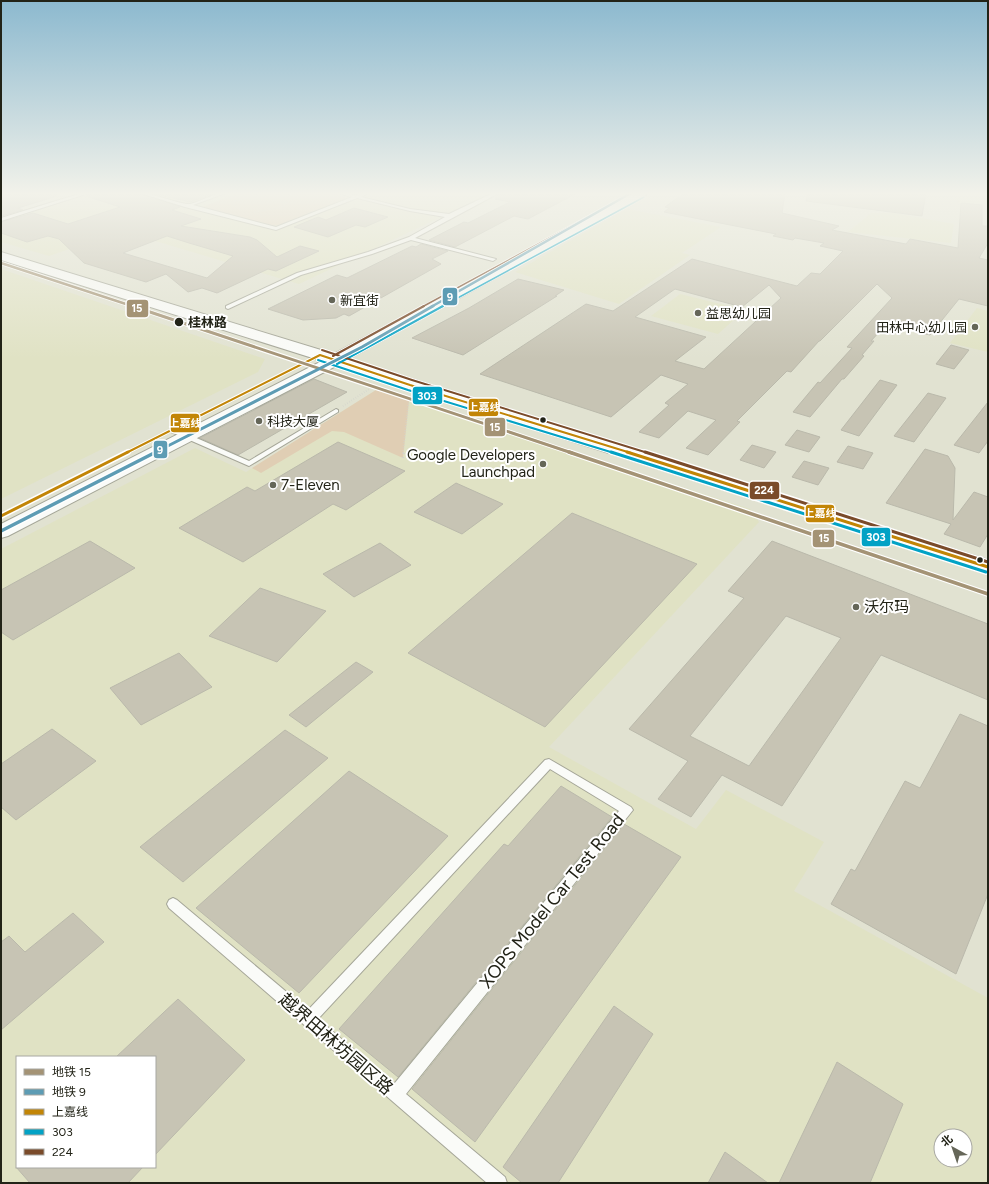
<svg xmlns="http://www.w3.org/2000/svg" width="989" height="1184" viewBox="0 0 989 1184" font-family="Figtree,'Noto Sans SC',sans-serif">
	<rect width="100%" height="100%" fill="#e1e2d1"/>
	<path fill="#e0e2c4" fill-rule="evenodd" d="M79 193H492L299 284 122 231 49 256 1 242V217Z
		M958 193H988V205L957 202Z
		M627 209 721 227 682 253 690 255 619 304 515 272Z
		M871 213H894L954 224 951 243 848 232Z
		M1 269 265 359 258 372 1 499Z
		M680 294 745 310 718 334 651 316Z
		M977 308 988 311V352L950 343Z
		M376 390 587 456 750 509 759 522 549 747 696 829 726 790 824 842 794 891 988 998V1183H1V549L195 448 246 472ZM17 1057H155V1167H17ZM941 1136H965V1160H941Z"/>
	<path fill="#e0ceb4" d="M237 193H333L345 197V199L279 225 273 226 203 207Z
		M376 390 409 401 403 458 344 432 332 431 261 473 252 468Z"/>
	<path fill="#c7c4b4" stroke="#bab9ab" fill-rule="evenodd" d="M1 193H57V196L18 208 23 210 1 216Z
		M90 193H139L180 207 172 210 201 219 181 226 250 237 257 240 277 257 300 246 319 251 276 271 268 269 217 293 202 288 188 292 166 274 146 282 84 263 59 239 48 236 27 242 1 233V222L33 213 68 224 120 207 86 196ZM167 236 189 243 233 256 207 278 123 253Z
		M151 193H215L190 202Z
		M500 193H577L528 219 514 216 455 247 429 240 464 222 468 223 510 202 495 199Z
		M684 193H785L782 213 839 226 832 230 906 244 910 239 958 248 961 203 982 205V226H988V243L979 258 988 260V306L959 299 930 335 915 332 920 326 890 320 871 341H874L862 355 864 356 844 379H842L810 417 793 412 818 382 820 383 852 348 847 347 892 298 877 284 820 341H819L791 372 787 371 737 421 740 422 708 455 686 448 716 420 688 411 659 438 639 432 669 405 665 403 688 384 661 375 611 417 480 374 586 304 613 311 692 259 797 286 811 273 820 274 843 251 820 246 824 243 795 238 793 240 773 236 776 234 664 212 669 208 665 207ZM769 285 781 298 704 369 675 361 706 337 635 317 675 289 742 307Z
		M807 193H868L888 195 889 193H926L922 216 806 201Z
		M354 208 388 217 365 227 356 225 328 237 294 227 318 217 326 220Z
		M421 244 448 251 432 259 441 264 349 316 344 314 336 318 303 320 268 309 337 275 347 278 412 246 416 247Z
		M518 279 564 290 555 296H557L463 355 412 338 469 308Z
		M951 345 969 350 954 369 936 364Z
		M314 379 347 392 238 455 200 438Z
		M880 380 897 385 859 436 841 430Z
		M928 393 946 398 914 442 894 436Z
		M988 402V441L979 453 954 445Z
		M797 430 820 437 809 452 785 445Z
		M338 442 405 471 346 510 333 504 243 562 179 528 247 487 255 491Z
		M752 445 776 452 764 468 740 460Z
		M848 446 873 453 863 469 837 462Z
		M925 449 948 456 955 468 953 520 974 492 988 497V534L980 547 944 534 951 524 886 503Z
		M804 461 829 468 818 485 792 477Z
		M456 483 503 504 462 534 414 512Z
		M572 513 697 564 545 727 408 653Z
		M90 541 135 568 13 640 1 632V590Z
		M772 541 988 624V700L881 655 782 806 722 775 691 817 658 799 688 761 629 729 744 598 728 591ZM786 616 841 638 749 766 690 736Z
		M380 543 411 565 354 597 323 574Z
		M260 588 326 611 277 662 209 636Z
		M179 653 212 687 141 725 110 688Z
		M356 662 373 672 306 727 289 715Z
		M960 714 988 726V894L956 974 831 904 851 869 855 871 905 781 920 788Z
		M52 729 96 761 16 820 1 807V764Z
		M285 730 328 758 183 882 140 847Z
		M349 771 448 836 299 993 196 908Z
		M561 786 612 817 398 1077 339 1029 504 844 508 846Z
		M624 824 681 857 475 1142 412 1089Z
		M73 913 104 942 1 1030V942L9 936 25 952Z
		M178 999 245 1060 155 1155V1057H116Z
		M614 1006 653 1034 558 1183H522L503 1167Z
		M837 1062 903 1104 870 1183H779Z
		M725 1152 768 1183H708Z
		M16 1167H143L128 1183H30Z"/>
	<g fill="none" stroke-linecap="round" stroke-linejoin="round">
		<g stroke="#a5a698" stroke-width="2">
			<path id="lane" d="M82 193H89L1 221V218Z
				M140 193C154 193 180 205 190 204 202 201 213 193 226 193L193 205 276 227 352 197 338 193 356 195 362 193H368L361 197 410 209 449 214 493 193H499L415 238 496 259 493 261 411 240 372 254 301 275 228 309 226 308V306L297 273 368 252 409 237 445 217 410 211 357 198 276 230 185 207Z
				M336 409 338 410V412L249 466 169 431 170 429H176L249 461Z
				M549 759 631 807 633 810 406 1094 505 1177 507 1183H487L169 908 167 904 169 900 173 898 177 900 308 1010 545 760ZM550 769 619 811 394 1084 318 1019Z"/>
		</g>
		<g stroke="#a5a698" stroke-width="2">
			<path id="secondary" d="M634 193H648L646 195 348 359 988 560V574L336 366 8 536 1 538V524L322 361 1 260V252L334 354Z"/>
		</g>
		<path stroke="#d3d4ce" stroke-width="1.5" stroke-dasharray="0.5 1.5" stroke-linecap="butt" d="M240 208 234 205V201L250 198 258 193
			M254 212 283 207 286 203 273 200 293 193"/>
		<path stroke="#d3d4ce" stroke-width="2" stroke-dasharray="0.5 2" stroke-linecap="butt" d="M343 406 374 386
			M403 453 409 398"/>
		<path stroke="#d3d4ce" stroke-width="2.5" stroke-dasharray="1 3" stroke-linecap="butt" d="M403 458 404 452"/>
		<use href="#lane" fill="#fafbf8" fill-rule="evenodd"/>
		<use href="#secondary" fill="#fafbf8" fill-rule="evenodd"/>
		<g stroke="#fff" stroke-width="4">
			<path id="bus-1-far1" d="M126 453 320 355 410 385 631 453"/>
		</g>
		<g stroke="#fff" stroke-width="6">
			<path id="bus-1" d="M627 452 988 567
				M1 516 128 452"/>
		</g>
		<g stroke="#fff" stroke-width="3">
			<path id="bus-2-far2" d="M441 307 644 197"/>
		</g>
		<g stroke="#fff" stroke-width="4">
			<path id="bus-2-far1" d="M318 360 408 390 614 453
				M337 364 443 306"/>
		</g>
		<g stroke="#fff" stroke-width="6">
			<path id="bus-2" d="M611 452 986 572"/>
		</g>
		<g stroke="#fff" stroke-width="3">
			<path id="bus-3-far2" d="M422 307 632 193"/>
		</g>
		<g stroke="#fff" stroke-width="4">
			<path id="bus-3-far1" d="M322 350 412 380 648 453
				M333 356 424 306"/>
		</g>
		<g stroke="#fff" stroke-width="6">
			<path id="bus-3" d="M645 452 988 562"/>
		</g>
		<use href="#bus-1-far1" stroke="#c28506" stroke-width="2"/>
		<use href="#bus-1" stroke="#c28506" stroke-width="3"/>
		<use href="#bus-2-far2" stroke="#02a2c5" stroke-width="1.5"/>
		<use href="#bus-2-far1" stroke="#02a2c5" stroke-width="2"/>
		<use href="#bus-2" stroke="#02a2c5" stroke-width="3"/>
		<use href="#bus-3-far2" stroke="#7a4b2a" stroke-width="1.5"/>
		<use href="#bus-3-far1" stroke="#7a4b2a" stroke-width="2"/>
		<use href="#bus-3" stroke="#7a4b2a" stroke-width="3"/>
		<g stroke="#fff" stroke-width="4">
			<path id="metro-1-far2" d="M1 263 135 307"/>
		</g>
		<g stroke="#fff" stroke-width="5">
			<path id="metro-1-far1" d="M132 306 572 453"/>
		</g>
		<g stroke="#fff" stroke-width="6">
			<path id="metro-1" d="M569 452 988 594"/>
		</g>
		<g stroke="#fff" stroke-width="4">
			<path id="metro-2-far2" d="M431 307 631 193"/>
		</g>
		<g stroke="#fff" stroke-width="5">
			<path id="metro-2-far1" d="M154 453 362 347 433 306"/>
		</g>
		<g stroke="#fff" stroke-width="6">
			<path id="metro-2" d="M1 531 156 452"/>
		</g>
		<use href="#metro-1-far2" stroke="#a49375" stroke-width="2.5"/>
		<use href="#metro-1-far1" stroke="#a49375" stroke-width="3"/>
		<use href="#metro-1" stroke="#a49375" stroke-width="3.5"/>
		<use href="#metro-2-far2" stroke="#5d9cb4" stroke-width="2.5"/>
		<use href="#metro-2-far1" stroke="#5d9cb4" stroke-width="3"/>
		<use href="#metro-2" stroke="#5d9cb4" stroke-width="3.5"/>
	</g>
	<linearGradient id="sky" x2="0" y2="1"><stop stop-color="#8cb9cf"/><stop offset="0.54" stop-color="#f2f2ea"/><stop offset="1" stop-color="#f2f2ea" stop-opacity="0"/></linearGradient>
	<rect width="989" height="359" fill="url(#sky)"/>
	<g fill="#656658" stroke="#fff" stroke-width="1.5">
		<circle cx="332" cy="300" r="4"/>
		<circle cx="698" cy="313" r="4"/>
		<circle cx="975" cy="327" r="4"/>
		<circle cx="259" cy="421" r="4"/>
		<circle cx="543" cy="464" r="4"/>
		<circle cx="273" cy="485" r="4"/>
		<circle cx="856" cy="607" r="4"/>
	</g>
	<g fill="#222317" stroke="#fff" stroke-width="1.5">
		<circle cx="179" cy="322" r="5"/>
		<circle cx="543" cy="420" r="3.5"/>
		<circle cx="980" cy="560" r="3.5"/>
	</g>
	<g text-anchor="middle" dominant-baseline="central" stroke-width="4" stroke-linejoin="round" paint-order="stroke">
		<g font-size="13" fill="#222317" stroke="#fff" text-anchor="start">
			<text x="340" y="300">新宜街</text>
			<text x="706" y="313">益思幼儿园</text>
			<text x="967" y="327" text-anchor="end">田林中心幼儿园</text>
			<text x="267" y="421">科技大厦</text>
		</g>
		<g font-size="13" font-weight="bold" fill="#222317" stroke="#fff" text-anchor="start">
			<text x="188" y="322">桂林路</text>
		</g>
		<g font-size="15" fill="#222317" stroke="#fff" text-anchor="start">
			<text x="535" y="455" text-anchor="end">Google Developers<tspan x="535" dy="17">Launchpad</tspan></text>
			<text x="281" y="485">7-Eleven</text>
			<text x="864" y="607">沃尔玛</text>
		</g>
		<g font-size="18" fill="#222317" stroke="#fff">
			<text transform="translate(552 901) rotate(-51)">XOPS Model Car Test Road</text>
			<text transform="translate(336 1044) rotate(41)">越界田林坊园区路</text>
		</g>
	</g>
	<g stroke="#fff" stroke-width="1.5">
		<rect x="442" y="287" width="16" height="19" rx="4" fill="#5d9cb4"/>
		<rect x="126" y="299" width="23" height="19" rx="4" fill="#a49375"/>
		<rect x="412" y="386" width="31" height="19" rx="4" fill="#02a2c5"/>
		<rect x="468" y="398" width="31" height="19" rx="4" fill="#c28506"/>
		<rect x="170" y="413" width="30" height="20" rx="4" fill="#c28506"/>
		<rect x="484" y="417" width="22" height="20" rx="4" fill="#a49375"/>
		<rect x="153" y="440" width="15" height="19" rx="4" fill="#5d9cb4"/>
		<rect x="749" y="481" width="31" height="19" rx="4" fill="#7a4b2a"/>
		<rect x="805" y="504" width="30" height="19" rx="4" fill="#c28506"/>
		<rect x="861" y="527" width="30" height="20" rx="4" fill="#02a2c5"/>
		<rect x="812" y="529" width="23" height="19" rx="4" fill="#a49375"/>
	</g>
	<g font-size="11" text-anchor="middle" font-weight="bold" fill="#fff">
		<text x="450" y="301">9</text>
		<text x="137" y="312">15</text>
		<text x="427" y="400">303</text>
		<text x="484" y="411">上嘉线</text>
		<text x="185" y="427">上嘉线</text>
		<text x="495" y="431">15</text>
		<text x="160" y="454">9</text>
		<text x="764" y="494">224</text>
		<text x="820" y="517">上嘉线</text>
		<text x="876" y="541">303</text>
		<text x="824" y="542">15</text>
	</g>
	<rect width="989" height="1184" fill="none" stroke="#222317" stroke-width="4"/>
	<rect x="16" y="1056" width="140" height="112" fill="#ffffff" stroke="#a7a7a2"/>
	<rect x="24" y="1069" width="20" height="6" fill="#a49375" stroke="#a7a7a2"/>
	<text x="52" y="1076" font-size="12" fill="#222317">地铁 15</text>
	<rect x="24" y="1089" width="20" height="6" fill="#5d9cb4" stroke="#a7a7a2"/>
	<text x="52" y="1096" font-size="12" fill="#222317">地铁 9</text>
	<rect x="24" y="1109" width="20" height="6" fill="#c28506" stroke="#a7a7a2"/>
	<text x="52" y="1116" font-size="12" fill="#222317">上嘉线</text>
	<rect x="24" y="1129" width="20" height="6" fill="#02a2c5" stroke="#a7a7a2"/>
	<text x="52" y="1136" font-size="12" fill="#222317">303</text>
	<rect x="24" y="1149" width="20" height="6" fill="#7a4b2a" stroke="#a7a7a2"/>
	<text x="52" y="1156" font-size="12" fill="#222317">224</text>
	<g transform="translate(953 1148) rotate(320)"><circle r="19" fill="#ffffff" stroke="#a7a7a2"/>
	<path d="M0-3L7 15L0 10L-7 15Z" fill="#656658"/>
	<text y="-6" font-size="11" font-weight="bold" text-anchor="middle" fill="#222317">北</text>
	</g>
</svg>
